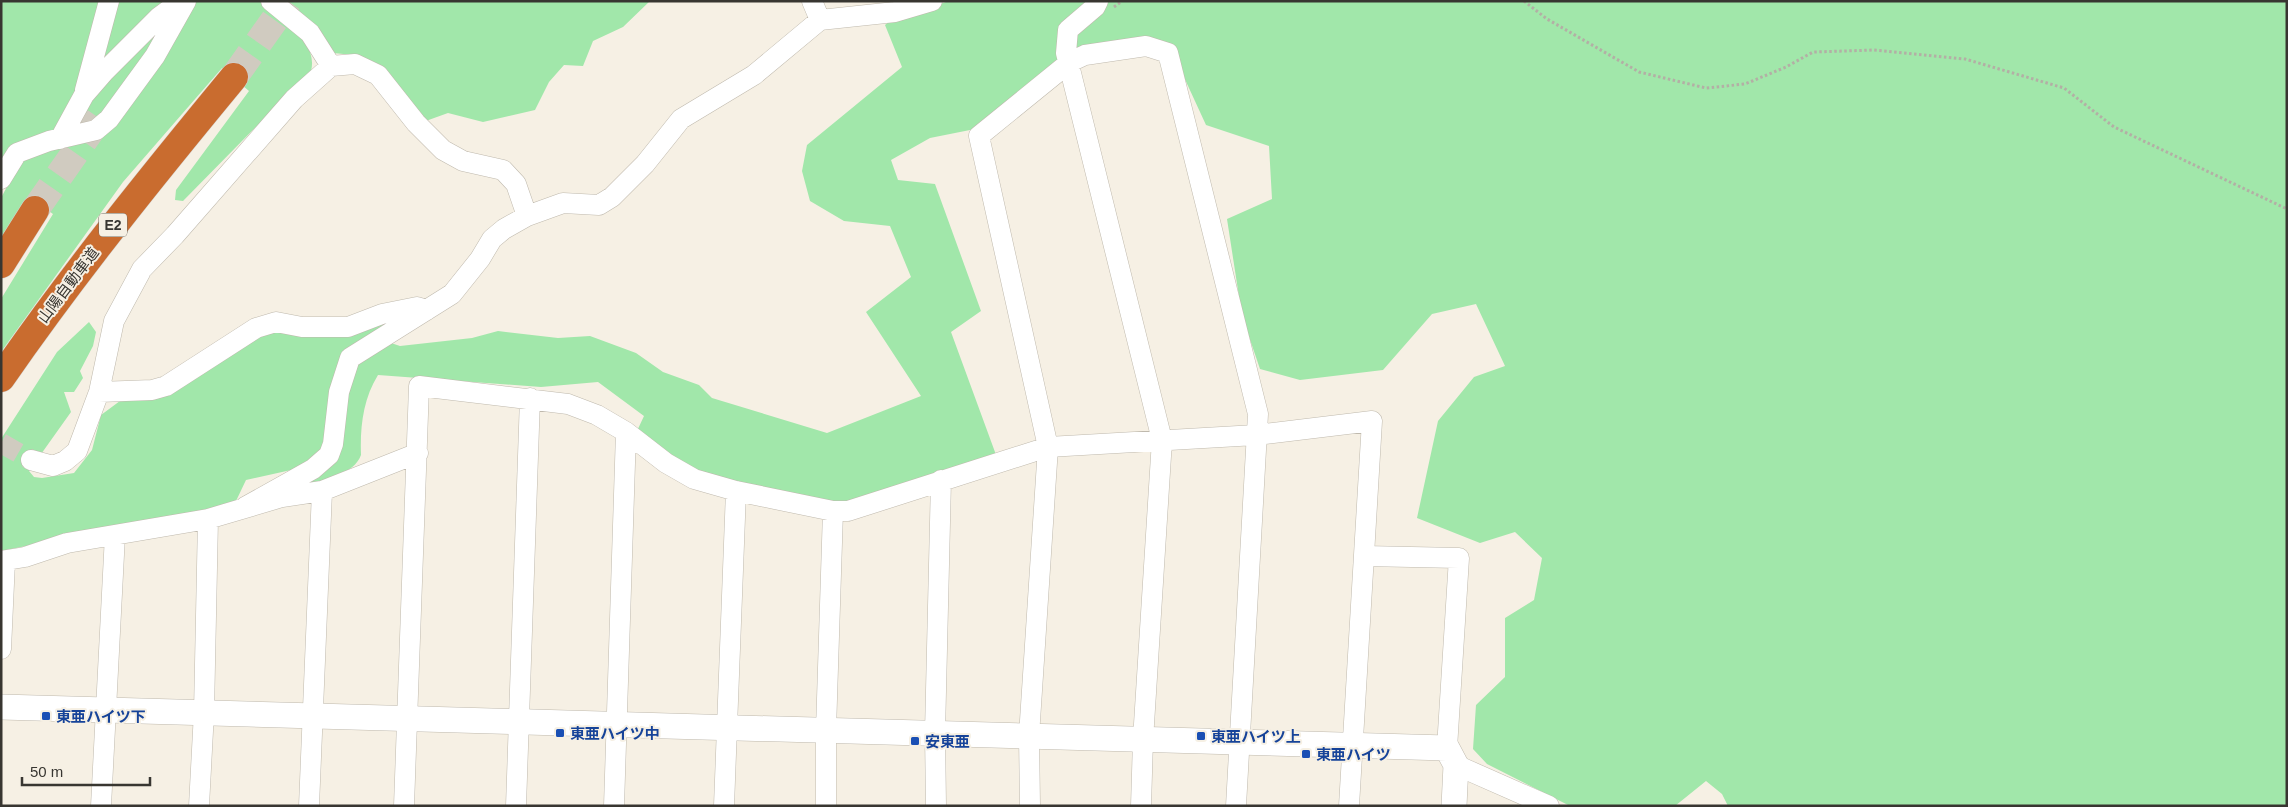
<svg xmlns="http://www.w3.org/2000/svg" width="2288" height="807" viewBox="0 0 2288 807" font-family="Helvetica,'Noto Sans JP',sans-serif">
	<rect width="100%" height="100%" fill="#f6f0e4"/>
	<path fill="#a1e7aa" d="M1 1H261C280 19 319 41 311 71L183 201 175 200 176 190 249 91 222 68 123 182 1 352V299L53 214 32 199 1 243V198L10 181H1Z
		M283 1H650L623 27 593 41 583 66 564 65 549 82 535 110 483 122 448 113 423 122 354 55 333 53Z
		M949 1H2287V806H1728L1722 794 1706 781 1675 806H1570L1487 764 1473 749 1476 705 1505 677V618L1534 600 1542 558 1515 532 1480 543 1417 518 1438 421 1474 377 1505 366 1476 304 1432 314 1383 370 1300 380 1260 369 1242 316 1227 219 1272 199 1269 146 1206 125 1171 49H1086L975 129 930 138 891 160 898 180 935 184 981 311 951 332 999 463 833 511 694 479 637 431 644 416 598 382 541 387 378 375C363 399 360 427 361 455 354 474 326 480 309 485L302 480 316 472 350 371 385 341 400 346 472 338 498 331 558 338 590 336 636 353 663 372 699 385 712 398 827 433 921 396 866 312 911 277 890 226 844 221 810 201 802 171 807 145 902 67 885 25 891 20Z
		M411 315 346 355 328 443 300 468 246 480 236 501 227 506 1 551V439L57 352 89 322 96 332 93 346 80 371 83 378 74 392H64L71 412 29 471 34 477 42 478 74 473 92 450 101 415 124 398 261 333Z"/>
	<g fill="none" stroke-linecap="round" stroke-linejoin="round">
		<path stroke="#d0cbc0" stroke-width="20" stroke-dasharray="20 10" stroke-linecap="butt" d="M1 443 31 460"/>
		<path stroke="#d0cbc0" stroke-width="28" stroke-dasharray="28 14" stroke-linecap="butt" d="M234 77 288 1
			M35 210 103 113"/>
		<g stroke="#bfb9ad" stroke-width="21">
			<path id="minor" d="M271 1 310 33 331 66 355 64 378 75 416 123 443 150 463 161 503 170 516 184 527 216
				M812 1 820 20
				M1098 1 1095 7 1068 30 1066 53 1162 440 1143 740 1141 806
				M85 90 109 1
				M60 139 84 95 104 72 159 17 181 1
				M1 179 17 153 49 141 96 130 109 119 155 56 186 1
				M99 392 152 390 166 386 256 328 276 322 302 327H348L382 314 417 307 427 310
				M31 460 53 466 65 461 77 451 99 392 114 321 142 269 175 235 294 99 331 66
				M245 507 313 469 329 455 333 444 339 392 350 358 452 294 480 259 492 239 504 229 527 216 563 203 599 205 612 197 645 164 681 119 754 75 820 20 895 12 932 1
				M1364 556 1459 558 1447 748
				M1 561 25 557 67 543 208 519 282 497 322 491 418 453
				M1 649 5 561
				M1456 765 1549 806
				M101 806 115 535
				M199 806 204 712 208 519
				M309 806 322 491
				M404 806 419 386 568 404 597 415 626 432 666 463 694 479 736 491 833 511H848L1048 447 1256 435 1372 421 1349 806
				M516 806 530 398
				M614 806 626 432
				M724 806 736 491
				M826 806V730L833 511
				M936 806 935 733 941 480
				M1030 806 1029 736 1048 447 979 136 1070 62 1085 55 1146 46 1168 53 1258 414 1236 806"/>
		</g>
		<g stroke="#bfb9ad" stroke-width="26">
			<path id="tertiary" d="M1 707 1447 748 1456 765 1454 806"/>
		</g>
		<g stroke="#d3d3d2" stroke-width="29">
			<path id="motorway" d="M1 264 35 210
				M1 378C73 274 153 175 234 77"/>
		</g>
		<path stroke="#b3afa5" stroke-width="3" stroke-dasharray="2.5 2.5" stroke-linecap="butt" d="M1524 1 1547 19 1639 72 1706 88 1745 84 1786 67 1813 52 1874 50 1965 59 2064 88 2114 127 2287 209
			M1114 7 1122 1"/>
		<use href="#minor" stroke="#fff" stroke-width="20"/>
		<use href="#tertiary" stroke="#fff" stroke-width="25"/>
		<use href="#motorway" stroke="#c96c2f" stroke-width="28"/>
	</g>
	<g fill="#1a4fb4" stroke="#f6f0e4" stroke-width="2">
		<rect x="41" y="711" width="10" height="10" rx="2.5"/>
		<rect x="555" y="728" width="10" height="10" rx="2.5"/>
		<rect x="1196" y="731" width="10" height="10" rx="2.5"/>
		<rect x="910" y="736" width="10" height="10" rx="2.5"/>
		<rect x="1301" y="749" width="10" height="10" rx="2.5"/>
	</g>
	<g text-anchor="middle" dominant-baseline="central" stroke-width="4" stroke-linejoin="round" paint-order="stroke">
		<rect fill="#f6f0e4" stroke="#716e67" stroke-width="1" x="99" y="213.5" width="28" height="23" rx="4"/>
		<g font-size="14" font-weight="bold" fill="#383631">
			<text x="113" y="225">E2</text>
		</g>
		<g font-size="15" fill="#383631" stroke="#f6f0e4">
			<text transform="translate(68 285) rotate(-53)">山陽自動車道</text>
		</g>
		<g font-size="15" font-weight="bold" fill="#164399" stroke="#f6f0e4" text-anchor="start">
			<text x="56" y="716">東亜ハイツ下</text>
			<text x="570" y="733">東亜ハイツ中</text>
			<text x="1211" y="736">東亜ハイツ上</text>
			<text x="925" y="741">安東亜</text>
			<text x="1316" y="754">東亜ハイツ</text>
		</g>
	</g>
	<rect width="2288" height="807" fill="none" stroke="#383631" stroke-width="5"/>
	<path d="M22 777v8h128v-8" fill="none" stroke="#383631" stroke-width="2.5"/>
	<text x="30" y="777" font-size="15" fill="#383631" stroke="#f6f0e4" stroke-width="4" paint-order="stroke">50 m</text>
</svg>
